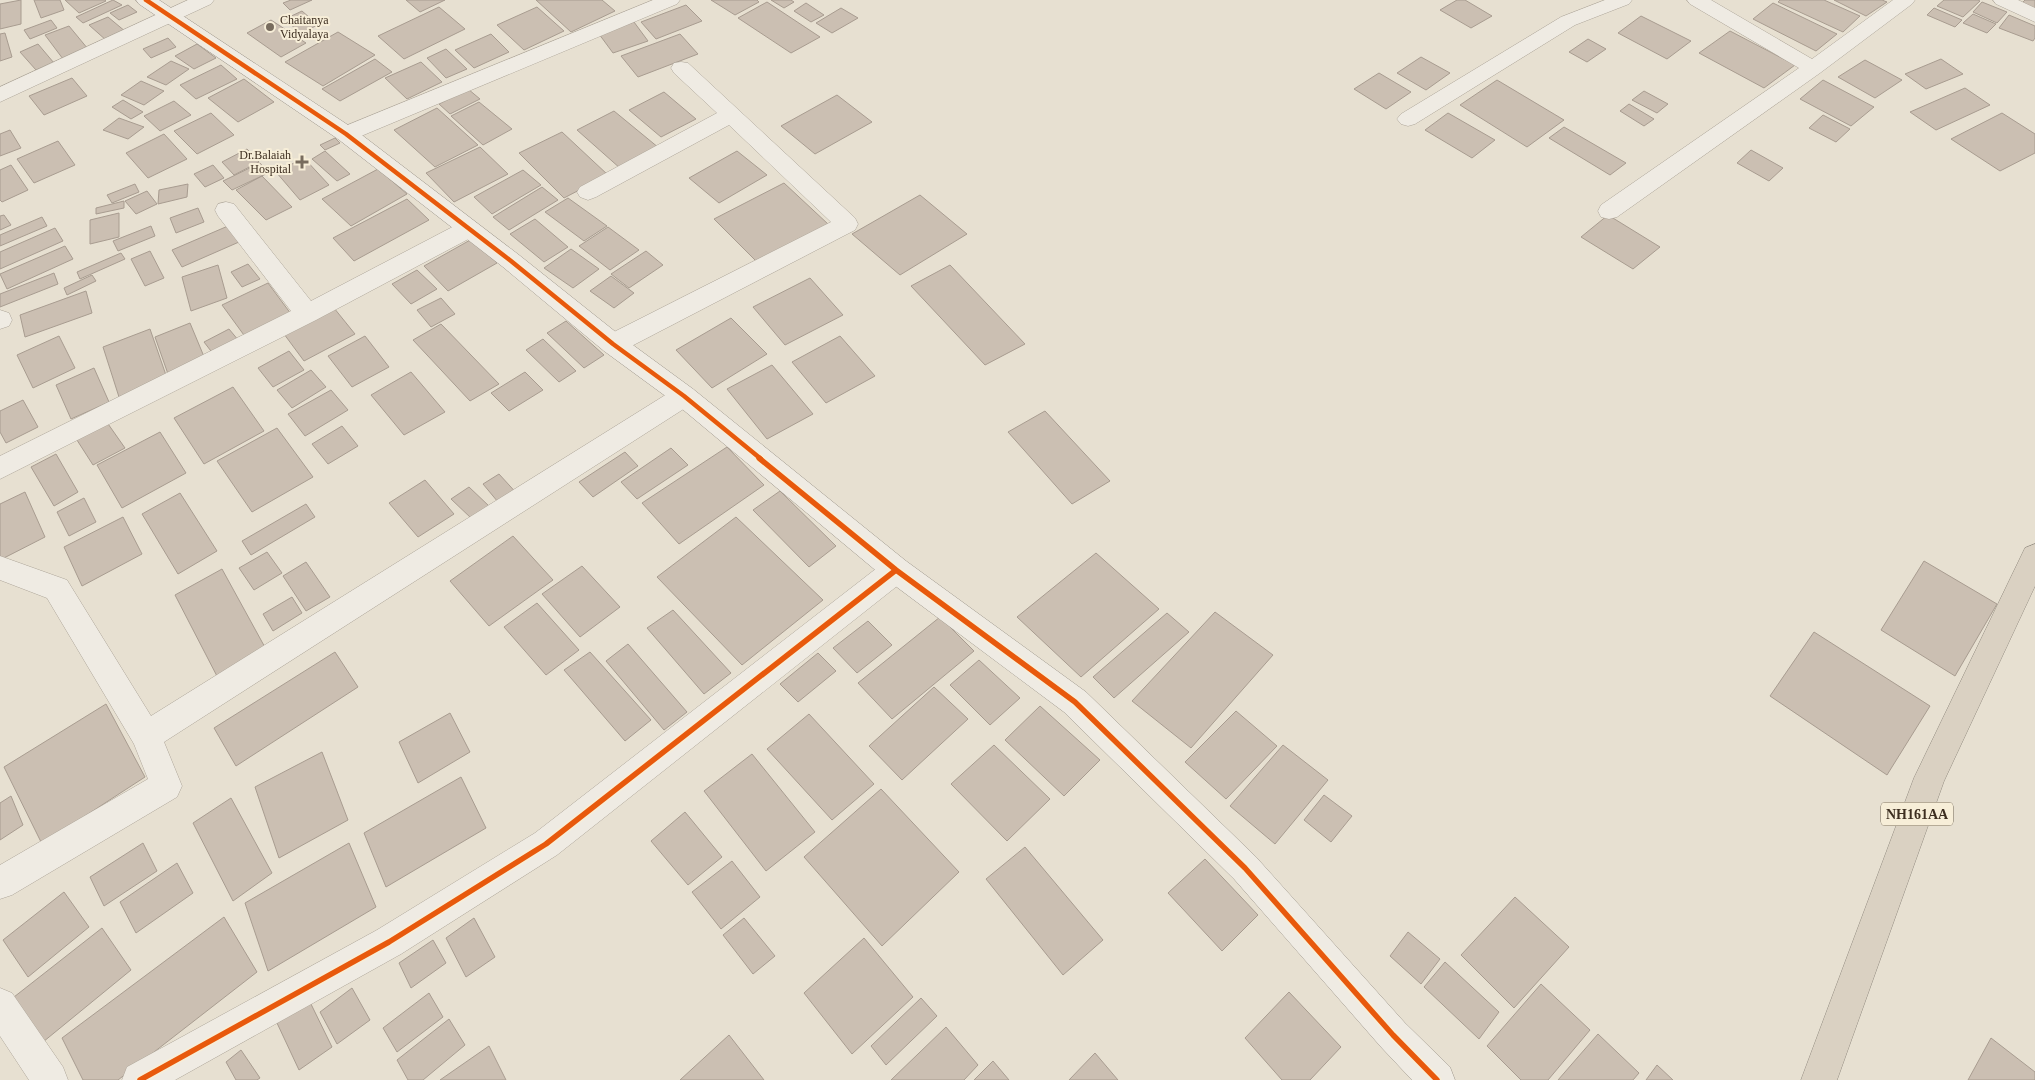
<svg xmlns="http://www.w3.org/2000/svg" width="2035" height="1080" viewBox="0 0 2035 1080" font-family="'Times New Roman',serif">
	<rect width="100%" height="100%" fill="#e7e0d1"/>
	<path fill="#cbbfb2" stroke="#a89c90" d="M21 0V24L0 29V4Z
		M34 0H60L64 10 41 18Z
		M65 0H105L106 1 79 13Z
		M113 0 122 5 83 23 76 17Z
		M291 0H312L290 10 283 3Z
		M406 0H445L420 12Z
		M536 0H602L615 11 571 32Z
		M711 0H757L759 2 735 15Z
		M771 0H791L794 2 784 8Z
		M1457 0H1465L1492 16 1471 28 1440 10Z
		M1780 0H1824L1860 16 1843 32 1778 2Z
		M1834 0H1882L1887 2 1866 16Z
		M1944 0H1978L1980 1 1963 17 1937 6Z
		M2025 0H2035V10L2021 4Z
		M767 2 820 37 791 53 738 18Z
		M1982 2 2007 12 1997 23 1973 12Z
		M806 3 824 15 811 22 794 11Z
		M1773 3 1837 34 1816 51 1753 19Z
		M128 5 137 12 119 20 110 13Z
		M686 5 702 21 656 39 641 22Z
		M439 7 465 29 404 59 378 36Z
		M537 7 564 31 524 50 497 25Z
		M841 8 858 18 832 33 816 23Z
		M1934 8 1962 20 1955 27 1927 15Z
		M302 11 318 25 300 33 285 19Z
		M1973 14 1996 24 1987 33 1963 23Z
		M2009 15 2035 26V38L2033 41 1999 28Z
		M1641 16 1691 41 1667 59 1618 33Z
		M108 17 126 32 107 41 89 25Z
		M51 20 57 28 30 39 24 30Z
		M271 20 306 43 281 57 247 33Z
		M634 22 648 41 613 53 599 34Z
		M69 26 88 49 63 59 45 35Z
		M1730 31 1795 65 1764 88 1699 53Z
		M338 32 375 55 323 86 285 62Z
		M5 33 12 57 0 61V34Z
		M491 34 509 52 474 68 455 50Z
		M680 34 698 54 638 77 621 56Z
		M168 38 176 47 151 58 143 49Z
		M1588 39 1606 49 1587 62 1569 52Z
		M38 44 54 63 36 70 20 52Z
		M197 44 216 58 194 69 175 56Z
		M446 49 467 69 446 78 427 58Z
		M1421 57 1450 73 1426 90 1397 73Z
		M375 59 392 72 340 101 322 89Z
		M1941 59 1963 74 1926 89 1905 74Z
		M1865 60 1902 80 1875 98 1838 77Z
		M171 61 189 69 166 85 147 77Z
		M421 62 442 82 407 99 385 78Z
		M221 65 237 79 196 99 180 85Z
		M1379 73 1411 92 1386 109 1354 89Z
		M72 78 87 96 44 115 29 96Z
		M244 79 274 102 238 122 208 98Z
		M1497 80 1564 120 1527 147 1460 105Z
		M1823 80 1874 107 1851 126 1800 99Z
		M141 81 164 91 144 105 121 95Z
		M1965 88 1990 105 1936 130 1910 112Z
		M468 89 480 99 450 114 439 104Z
		M1644 91 1668 104 1657 113 1632 100Z
		M664 92 696 119 661 137 629 110Z
		M837 95 872 122 815 154 781 126Z
		M123 100 143 112 131 119 112 107Z
		M174 101 191 115 160 131 144 116Z
		M479 102 512 129 483 145 451 116Z
		M1629 104 1654 119 1644 126 1620 111Z
		M437 108 478 145 435 167 394 130Z
		M614 111 659 148 621 169 577 130Z
		M211 113 234 135 197 154 174 131Z
		M1448 113 1495 140 1472 158 1425 130Z
		M2002 113 2035 134V153L2000 171 1951 139Z
		M1823 115 1850 129 1836 142 1809 128Z
		M119 118 144 127 128 139 103 130Z
		M1564 127 1626 163 1610 175 1549 138Z
		M10 130 21 148 0 156V134Z
		M562 132 608 175 564 198 519 153Z
		M164 134 187 159 148 178 126 153Z
		M335 138 340 143 325 150 320 145Z
		M58 141 75 165 34 183 17 159Z
		M480 147 508 174 454 202 426 173Z
		M247 149 259 162 234 175 222 162Z
		M1751 150 1783 168 1769 181 1737 163Z
		M325 151 350 174 337 181 312 159Z
		M737 151 767 175 719 203 689 178Z
		M304 158 329 185 300 200 276 172Z
		M260 163 268 173 232 190 223 181Z
		M11 165 28 190 2 202 0 200V170Z
		M213 165 224 178 205 187 194 174Z
		M378 169 407 194 351 226 322 199Z
		M523 170 541 185 492 214 474 197Z
		M262 176 292 207 266 220 236 190Z
		M784 183 828 224 757 262 714 219Z
		M135 184 139 192 112 203 107 195Z
		M188 184 187 197 158 204 159 190Z
		M542 187 558 200 509 230 493 217Z
		M147 191 157 204 136 214 125 201Z
		M920 195 967 234 900 275 852 234Z
		M568 198 607 226 584 241 545 212Z
		M407 199 429 220 354 261 333 238Z
		M124 201V208L96 214V208Z
		M198 208 204 222 176 233 170 218Z
		M119 213V237L90 244V220Z
		M4 215 11 225 0 230V216Z
		M1608 215 1660 247 1633 269 1581 237Z
		M42 217 47 226 0 246V235Z
		M535 219 568 247 544 262 510 234Z
		M151 226 155 236 118 251 113 241Z
		M228 226 239 242 182 267 172 250Z
		M608 227 639 250 610 270 579 246Z
		M55 228 63 241 0 269V252Z
		M472 239 497 263 448 291 424 266Z
		M65 246 73 259 7 289 0 274Z
		M571 249 599 269 573 288 544 268Z
		M150 251 164 278 145 286 131 259Z
		M646 251 663 265 629 288 611 274Z
		M121 253 125 259 80 279 77 272Z
		M248 264 260 279 242 287 231 272Z
		M218 265 227 298 191 311 182 277Z
		M950 265 1025 344 985 365 911 286Z
		M417 270 437 289 411 304 392 284Z
		M54 273 58 284 0 307V294Z
		M92 275 96 281 67 295 64 288Z
		M611 276 634 293 614 308 590 291Z
		M810 278 843 315 785 345 753 307Z
		M268 283 294 318 249 342 222 305Z
		M86 291 92 313 25 337 20 315Z
		M441 298 455 314 431 327 417 310Z
		M334 308 355 334 304 361 284 334Z
		M731 318 767 354 712 388 676 350Z
		M566 321 604 355 584 368 547 333Z
		M190 323 205 359 168 374 155 337Z
		M441 324 499 384 470 401 413 340Z
		M150 329 167 378 119 397 103 347Z
		M229 329 239 341 214 355 204 342Z
		M59 336 75 368 33 388 17 355Z
		M365 336 389 367 352 387 328 356Z
		M840 336 875 376 826 403 792 362Z
		M543 339 576 371 559 382 526 350Z
		M289 351 304 370 273 387 258 368Z
		M772 365 813 414 767 439 727 389Z
		M94 368 109 402 71 419 56 385Z
		M311 370 326 387 292 408 277 390Z
		M411 372 445 412 404 435 371 395Z
		M525 372 543 390 509 411 491 393Z
		M233 387 264 431 204 464 174 418Z
		M331 390 348 410 305 436 288 414Z
		M23 400 38 427 6 443 0 432V411Z
		M1045 411 1110 481 1072 504 1008 432Z
		M106 421 125 448 93 465 75 437Z
		M342 426 358 446 328 464 312 444Z
		M277 428 313 477 252 512 217 461Z
		M160 432 186 473 122 508 97 465Z
		M727 447 764 485 679 544 642 503Z
		M671 448 688 465 637 499 621 482Z
		M625 452 638 466 593 497 579 482Z
		M56 454 78 492 54 506 31 467Z
		M499 474 520 497 503 508 483 484Z
		M425 480 454 514 418 537 389 503Z
		M469 487 489 506 471 518 451 499Z
		M780 491 836 546 809 567 753 510Z
		M25 492 45 537 0 560V504Z
		M180 493 217 551 178 574 142 514Z
		M84 498 96 522 69 536 57 512Z
		M306 504 315 517 251 555 242 541Z
		M123 517 142 554 82 586 64 547Z
		M736 517 823 600 742 665 657 577Z
		M513 536 553 580 489 626 450 581Z
		M267 552 282 573 254 590 239 568Z
		M1096 553 1159 609 1081 677 1017 617Z
		M1924 561 1997 604 1955 676 1881 630Z
		M306 562 330 597 306 611 283 576Z
		M582 566 620 607 580 637 542 594Z
		M222 569 267 651 219 680 175 595Z
		M292 597 302 613 273 631 263 614Z
		M537 603 579 650 546 675 504 627Z
		M673 610 731 673 704 694 647 628Z
		M1215 612 1273 655 1191 748 1132 701Z
		M1167 613 1189 632 1114 698 1093 677Z
		M940 617 974 651 892 719 858 683Z
		M868 621 892 645 857 673 833 648Z
		M1814 632 1930 706 1887 775 1770 696Z
		M628 644 687 712 664 730 606 661Z
		M335 652 358 687 236 766 214 728Z
		M590 652 651 720 625 741 564 670Z
		M818 653 836 671 798 702 780 684Z
		M979 660 1020 698 990 725 950 685Z
		M934 687 968 719 902 780 869 746Z
		M106 704 145 777 42 844 4 767Z
		M1040 706 1100 760 1064 796 1005 740Z
		M1236 711 1277 746 1226 799 1185 762Z
		M450 713 470 752 418 783 399 742Z
		M809 714 874 784 832 820 767 749Z
		M994 745 1050 799 1007 841 951 784Z
		M1283 745 1328 780 1275 844 1230 806Z
		M322 752 348 820 279 858 255 787Z
		M752 754 815 832 766 871 704 791Z
		M461 777 486 828 386 887 364 833Z
		M881 789 959 872 882 946 804 857Z
		M1324 795 1352 816 1331 842 1304 820Z
		M11 796 23 825 0 840V803Z
		M231 798 272 873 233 901 193 823Z
		M685 812 722 857 688 885 651 841Z
		M143 843 157 871 104 906 90 877Z
		M349 843 376 907 268 971 245 903Z
		M1025 847 1103 940 1063 975 986 879Z
		M1205 859 1258 915 1222 951 1168 893Z
		M732 861 760 897 721 929 692 892Z
		M177 863 193 893 136 933 120 902Z
		M64 892 89 927 28 977 3 940Z
		M1515 897 1569 947 1514 1008 1461 955Z
		M224 917 257 972 118 1080H83L62 1038Z
		M474 918 495 957 466 977 446 938Z
		M744 918 775 956 753 974 723 935Z
		M102 928 131 970 43 1042 14 997Z
		M1408 932 1440 959 1421 984 1390 956Z
		M864 938 913 997 852 1054 804 993Z
		M433 940 446 963 411 988 399 963Z
		M1445 962 1499 1012 1479 1039 1424 987Z
		M1541 984 1590 1030 1548 1080H1521L1487 1046Z
		M352 988 370 1020 337 1044 320 1012Z
		M1289 992 1341 1047 1310 1080H1282L1245 1038Z
		M429 993 443 1017 397 1052 383 1028Z
		M921 998 937 1016 886 1065 871 1046Z
		M309 1000 332 1047 299 1070 277 1023Z
		M449 1019 465 1045 423 1080H408L397 1060Z
		M946 1027 978 1065 964 1080H891Z
		M1598 1034 1639 1073 1633 1080H1558Z
		M729 1035 764 1080H680Z
		M1991 1038 2035 1072V1080H1968Z
		M489 1046 506 1080H440Z
		M241 1050 260 1078 257 1080H236L226 1062Z
		M1095 1053 1118 1080H1069Z
		M993 1061 1009 1080H974Z
		M1657 1065 1673 1080H1646Z"/>
	<g fill="none" stroke-linecap="round" stroke-linejoin="round">
		<g stroke="#ada599" stroke-width="1">
			<path id="street" d="M188 0H214L211 4 0 102V87Z
				M653 0H680L677 4 354 139 346 141 338 139 335 134 338 129Z
				M1605 0H1632L1629 4 1575 25 1415 124 1408 126 1401 124 1397 119 1401 114 1561 17Z
				M1687 0H1711L1812 59 1893 0H1915L1912 4 1820 73 1617 217 1609 219 1601 217 1598 211 1601 205 1799 68 1690 4Z
				M1993 0H2018L2035 8V22L1996 4Z
				M681 62 688 63 855 218 858 224 855 230 622 351 613 353 604 351 601 344 604 337 831 222 729 125 596 197 588 200 580 197 577 192 580 187 717 113 674 73 671 68 674 63Z
				M226 202 234 204 311 301 460 223 468 221 476 223 479 229 476 235 316 320 0 479V456L291 311 218 216 215 210 218 204Z
				M0 310 9 313 12 320 9 326 0 329Z
				M684 386 693 389 697 396 693 403 164 742 182 786 177 797 12 895 0 899V865L148 779 134 744 47 598 0 580V556L67 580 151 716 675 389Z
				M896 558 906 561 910 570 906 579 557 855 401 954 175 1080H122L127 1067 377 930 535 833 886 561Z
				M0 988 12 993 63 1067 68 1080H29L0 1036Z"/>
		</g>
		<g stroke="#9c958a" stroke-width="1">
			<path id="secondary" d="M136 0H159L354 129 519 255 622 337 693 389 906 561 1086 692 1256 857 1405 1023 1450 1067 1455 1080H1412L1381 1047 1234 879 1064 712 886 579 675 403 604 351 503 267 338 139 139 4Z"/>
		</g>
		<g stroke="#928b80" stroke-width="1">
			<path id="highway" d="M2035 544V586L1944 781 1837 1080H1801L1914 778 2025 548Z"/>
		</g>
		<use href="#street" fill="#efebe3" fill-rule="evenodd"/>
		<use href="#secondary" fill="#efebe3" fill-rule="evenodd"/>
		<use href="#highway" fill="#dad1c2" fill-rule="evenodd"/>
		<g stroke="#f7eed8" stroke-width="7">
			<path id="cycleway-far1" d="M146 0 346 134 511 261 613 344 684 396 761 459"/>
		</g>
		<g stroke="#f7eed8" stroke-width="9">
			<path id="cycleway" d="M759 458 896 570 1075 702 1245 868 1393 1035 1437 1080
				M140 1080 389 942 546 844 896 570"/>
		</g>
		<use href="#cycleway-far1" stroke="#e8590c" stroke-width="4.5"/>
		<use href="#cycleway" stroke="#e8590c" stroke-width="5.5"/>
	</g>
	<g fill="#786c5e" stroke="#f7eed8" stroke-width="2">
		<circle cx="270" cy="27" r="5"/>
		<path d="M299.5 154.5h5v5h5v5h-5v5h-5v-5h-5v-5h5z"/>
	</g>
	<g text-anchor="middle" dominant-baseline="central" stroke-width="4" stroke-linejoin="round" paint-order="stroke">
		<g font-size="12" fill="#3d2e20" stroke="#f7eed8" text-anchor="start">
			<text x="280" y="20">Chaitanya<tspan x="280" dy="14">Vidyalaya</tspan></text>
			<text x="291" y="155" text-anchor="end">Dr.Balaiah<tspan x="291" dy="14">Hospital</tspan></text>
		</g>
		<rect fill="#f7eed8" stroke="#756857" stroke-width="1" x="1881" y="802.5" width="72" height="23" rx="4"/>
		<g font-size="14" font-weight="bold" fill="#3d2e20">
			<text x="1917" y="814">NH161AA</text>
		</g>
	</g>
</svg>
